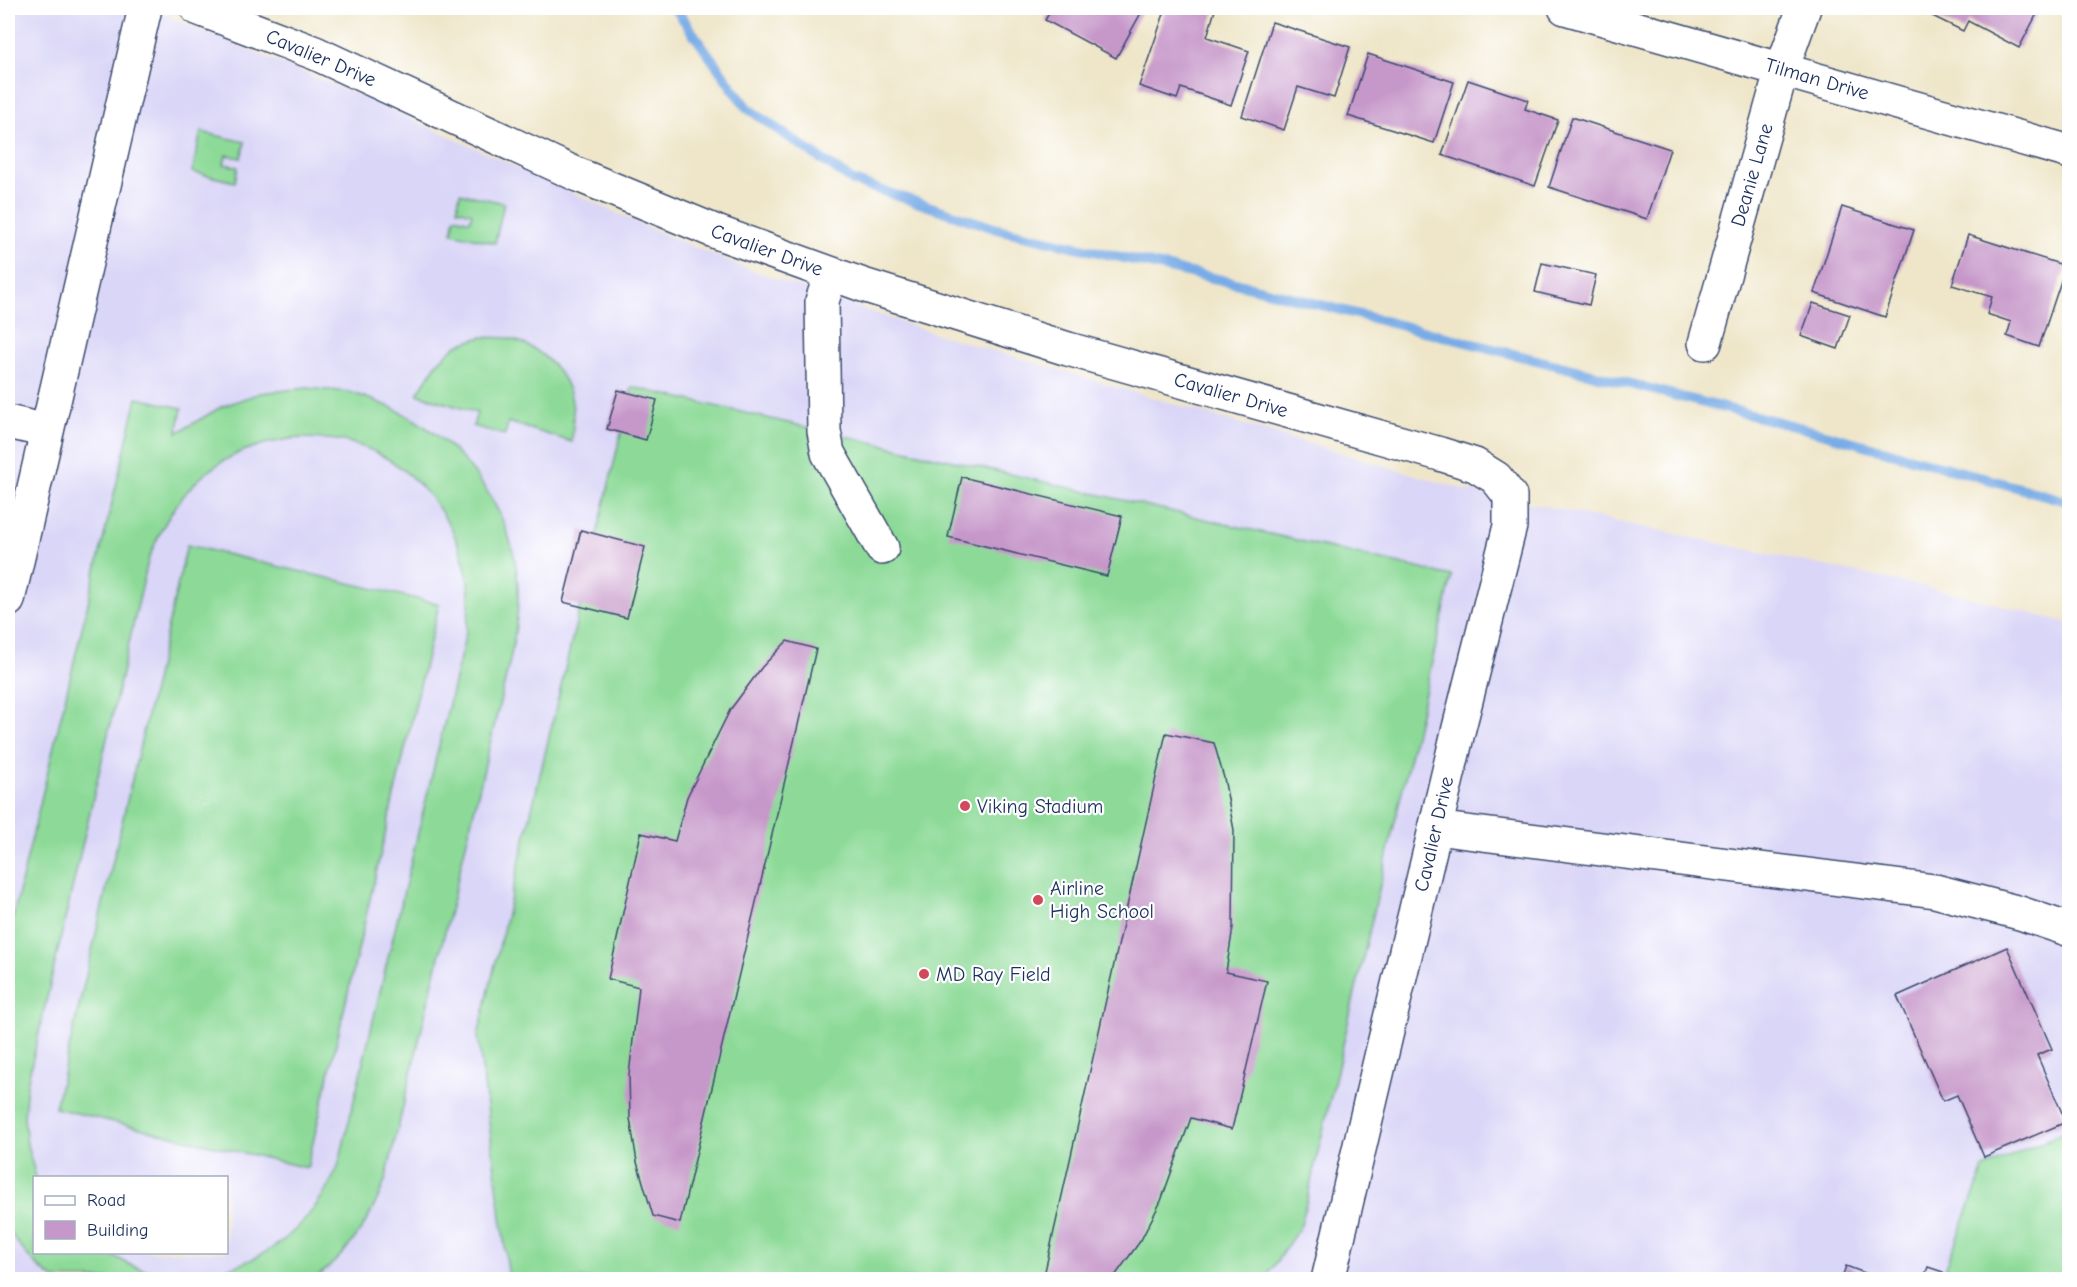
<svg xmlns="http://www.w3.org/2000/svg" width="2077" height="1287" viewBox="0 0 2077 1287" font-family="'Comic Neue',sans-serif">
	<rect width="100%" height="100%" fill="#fff"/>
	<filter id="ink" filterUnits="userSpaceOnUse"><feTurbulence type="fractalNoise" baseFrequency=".0167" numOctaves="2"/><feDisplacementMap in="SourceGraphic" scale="12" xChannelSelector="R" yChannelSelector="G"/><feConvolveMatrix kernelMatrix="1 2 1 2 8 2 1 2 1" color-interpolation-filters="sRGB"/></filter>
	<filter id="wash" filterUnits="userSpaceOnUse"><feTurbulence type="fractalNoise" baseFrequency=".008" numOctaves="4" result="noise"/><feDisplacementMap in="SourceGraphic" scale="24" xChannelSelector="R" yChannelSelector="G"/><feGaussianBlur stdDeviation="1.35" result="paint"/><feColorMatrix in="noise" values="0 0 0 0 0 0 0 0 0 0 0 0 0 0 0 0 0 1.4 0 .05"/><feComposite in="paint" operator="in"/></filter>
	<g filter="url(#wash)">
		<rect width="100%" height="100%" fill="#efe6c9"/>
		<path fill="#dad6f7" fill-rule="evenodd" d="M8 8H147L370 100 654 230 748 269 933 333 1463 489 1957 594 2069 623V1279H8ZM34 1178H226V1252H34Z"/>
		<path fill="#8dda98" stroke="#54847b" stroke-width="1.5" fill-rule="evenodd" d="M201 132 245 142 241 158 226 155 224 164 238 167 235 182 192 172Z
			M460 193 504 203 495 243 452 233 455 217 470 221 472 213 457 209Z
			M482 337C490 338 498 337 506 338 533 343 559 364 569 390 575 407 573 425 572 442L508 422 505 435 473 426 477 413 417 394 437 363 457 345Z
			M632 387 1452 576 1301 1225 1265 1279H509L478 1036Z
			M307 388C321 390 335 390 349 392 357 394 366 398 375 401 452 428 514 503 518 587 519 612 515 635 510 660L386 1178C372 1218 349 1254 314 1279H54C35 1267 21 1248 8 1230V938L137 398 182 408 177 433 221 407 260 393ZM294 438C311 438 328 438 344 441 409 456 459 518 468 582 471 600 468 619 465 637L338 1167C300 1250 231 1287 141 1269 128 1266 116 1255 103 1252 98 1251 91 1252 85 1252 68 1252 51 1252 34 1252L36 1177 27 1145 24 1117 27 1084 148 561C168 507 200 463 258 446 269 442 282 441 294 438Z
			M187 545 439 604 307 1168 55 1108Z
			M2069 1130V1279L1941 1280 1984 1168Z"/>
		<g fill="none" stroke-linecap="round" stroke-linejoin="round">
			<path stroke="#79ace6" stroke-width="10" d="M675 8 747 108 853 181 997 229 1239 284 1810 430 2070 502"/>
		</g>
		<g id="blocks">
			<path fill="#c697c9" d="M1052 8H1135L1142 11 1116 58 1045 20Z
				M1166 8H1207L1215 10 1207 37 1249 51 1231 105 1181 88 1177 99 1139 86Z
				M1916 8H2040L2019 48 1968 21 1963 31Z
				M1272 22 1350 47 1334 98 1298 87 1284 130 1242 116Z
				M1368 54 1454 82 1434 143 1348 116Z
				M1468 80 1528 100 1525 109 1558 120 1535 186 1442 155Z
				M1572 117 1670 149 1647 219 1549 187Z
				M1842 207 1914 230 1885 317 1814 293Z
				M1968 235 2066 266 2039 347 2007 336 2011 322 1987 314 1992 297 1952 285Z
				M1542 263 1596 275 1589 305 1535 292Z
				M1813 303 1850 315 1838 349 1801 336Z
				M618 390 657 400 646 440 607 429Z
				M962 477 1122 516 1107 576 948 537Z
				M581 530 645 547 627 618 563 602Z
				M787 641 816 649 680 1223 653 1216 637 1162 630 1118 629 1075 639 987 608 979 641 833 675 841 687 797 730 710 762 667Z
				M1166 733 1214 743 1224 778 1234 830 1233 927 1226 972 1267 981 1232 1129 1191 1118 1161 1201 1141 1240 1112 1280H1043Z
				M2007 947 2052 1049 2037 1055 2066 1122 1984 1157 1957 1095 1943 1101 1897 996Z
				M1846 1266 1881 1279V1280H1841Z
				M1928 1267 1943 1272 1941 1280H1923Z"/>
		</g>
	</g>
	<g filter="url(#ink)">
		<use href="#blocks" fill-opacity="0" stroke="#3b4a6e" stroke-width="1.5"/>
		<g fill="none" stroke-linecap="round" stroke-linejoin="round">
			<g stroke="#3b4a6e" stroke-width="36">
				<path id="minor" d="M197 8 315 53 576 174 719 233 863 285 1068 349 1440 454 1475 465 1496 478 1510 496V526L1459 728 1328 1280
					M1565 8 2070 152
					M831 274 822 301 824 431 828 453 882 548
					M1705 343 1782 69 1804 8
					M8 422 47 431
					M8 600 145 8
					M1435 828 1935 891 2020 913 2070 930"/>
			</g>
			<use href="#minor" stroke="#fff" stroke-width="33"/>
		</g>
	</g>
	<g fill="#d1495b" stroke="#fff" stroke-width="2">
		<circle cx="965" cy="806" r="6"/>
		<circle cx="1038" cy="900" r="6"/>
		<circle cx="924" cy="974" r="6"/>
	</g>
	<g text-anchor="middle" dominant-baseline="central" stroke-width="4.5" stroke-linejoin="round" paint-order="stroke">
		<g font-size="20" fill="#1b2f5e" stroke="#fff">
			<text transform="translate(321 58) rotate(23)">Cavalier Drive</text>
			<text transform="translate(1817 79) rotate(16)">Tilman Drive</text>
			<text transform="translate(1752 175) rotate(-74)">Deanie Lane</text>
			<text transform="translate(767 250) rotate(20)">Cavalier Drive</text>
			<text transform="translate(1231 395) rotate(16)">Cavalier Drive</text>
			<text transform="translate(1434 834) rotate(-77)">Cavalier Drive</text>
		</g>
		<g font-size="20" fill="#1b2f5e" stroke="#fff" text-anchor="start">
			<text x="977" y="806">Viking Stadium</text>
			<text x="1050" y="888">Airline<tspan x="1050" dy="23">High School</tspan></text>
			<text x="936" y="974">MD Ray Field</text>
		</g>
	</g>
	<rect width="2077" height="1287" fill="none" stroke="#fff" stroke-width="30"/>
	<rect x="33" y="1176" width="195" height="78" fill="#ffffff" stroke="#a4acbf" stroke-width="1.5"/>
	<rect x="45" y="1196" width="30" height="9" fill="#ffffff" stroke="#a4acbf" stroke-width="1.5"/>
	<text x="87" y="1206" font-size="18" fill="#1b2f5e">Road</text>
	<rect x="45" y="1221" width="30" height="18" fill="#c697c9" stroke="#a4acbf" stroke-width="1.5"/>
	<text x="87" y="1236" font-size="18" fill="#1b2f5e">Building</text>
</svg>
